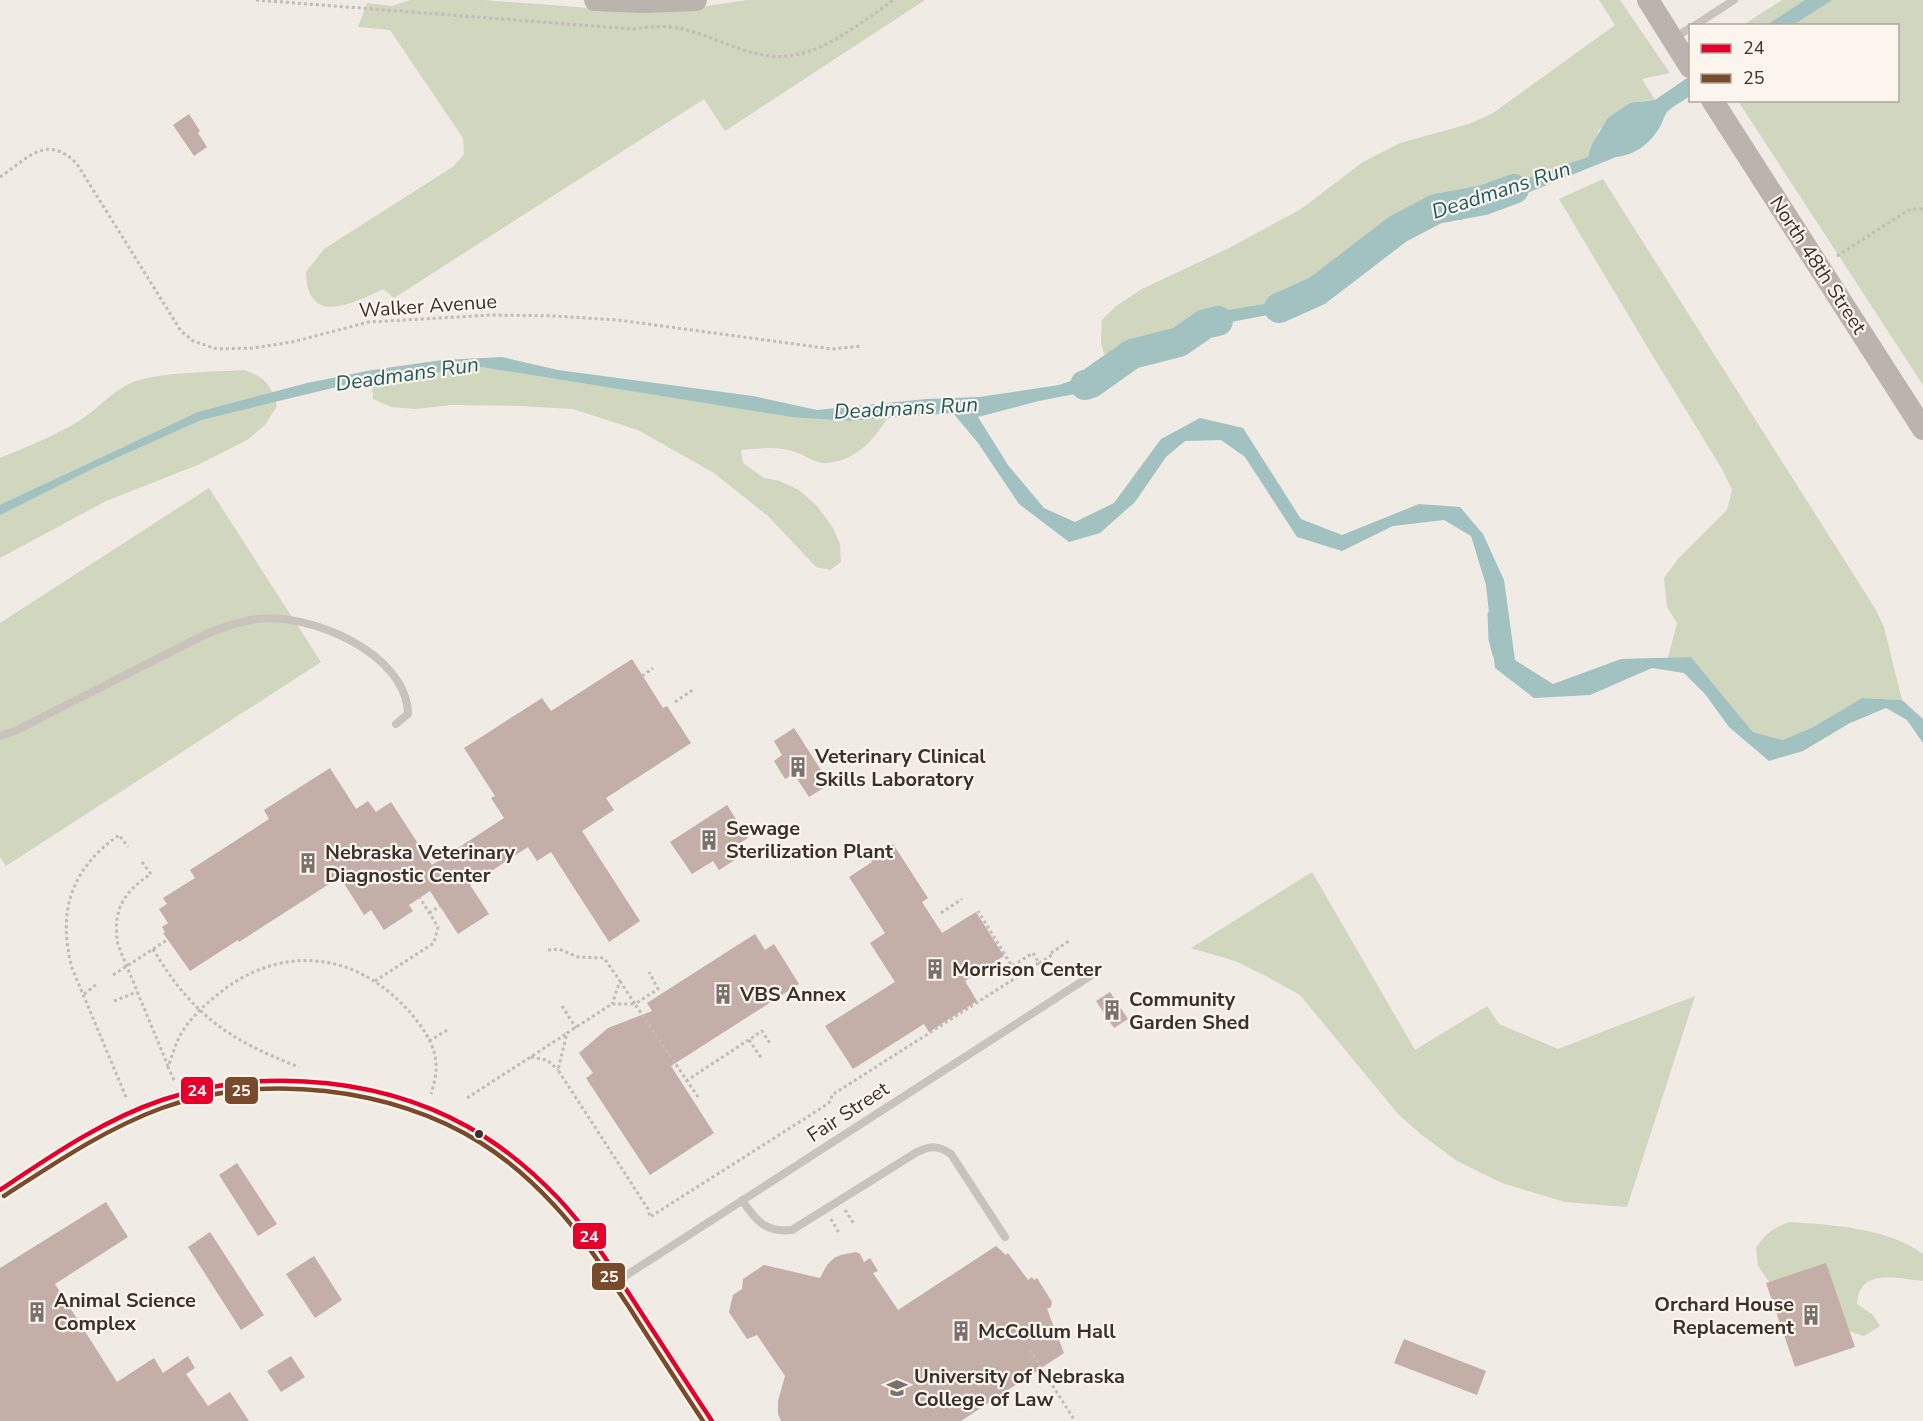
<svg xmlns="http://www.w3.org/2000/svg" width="1923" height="1421" viewBox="0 0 1923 1421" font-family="'Nunito Sans',sans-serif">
	<rect width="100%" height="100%" fill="#f0ebe5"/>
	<path fill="#d1d6bf" d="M410 0H484L630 11H672L748 0H925L725 131 704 99 394 298 383 289C352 304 307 327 306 272L324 249 454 166 464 154 463 138 390 30 358 27 367 3 392 6Z
		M1599 0H1620L1670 73 1642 79 1655 100 1643 101 1599 130 1589 157 1487 192 1469 208 1422 207 1292 299 1210 313 1116 365 1104 354 1101 342 1102 320 1116 306 1142 289 1229 248 1301 209 1363 162 1400 143 1469 124 1493 113 1615 25Z
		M1782 0H1923V385L1738 101 1898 100V26L1743 25Z
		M1603 179 1876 610 1884 627 1902 700 1862 698 1813 727 1783 740 1753 732 1691 657 1668 658 1677 623 1667 607 1664 578 1678 559 1727 510 1732 490 1722 469 1654 358 1559 199Z
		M481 367 720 405 851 421 887 419C872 442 854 462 824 463 816 463 806 456 798 453 779 446 760 448 741 450L743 463 764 478 780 481 799 490 817 506 833 528 840 544 841 562 830 570 816 567 768 516 714 473 638 430 573 409 520 406 451 405 415 409 391 407 373 399 372 383Z
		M244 370C266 378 270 384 277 406L265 425 247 440 200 464 106 501 0 558V458C27 447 54 436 79 421 97 410 111 392 131 383 156 372 215 372 244 370Z
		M209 488 321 662 6 866 0 857V623Z
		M1312 872 1415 1050 1487 1006 1499 1024 1558 1049 1695 996 1627 1207 1565 1202 1502 1183 1457 1161 1423 1136 1398 1114 1300 995 1268 977 1235 961 1191 948Z
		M1790 1222C1832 1225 1889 1228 1923 1254V1281C1898 1279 1859 1267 1857 1304L1873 1315 1880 1326 1864 1336 1791 1313 1758 1266 1756 1248C1765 1234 1774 1227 1790 1222Z"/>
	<path fill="#a1c2c1" d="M1805 0H1832L1793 25H1767Z
		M1690 76V96C1683 101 1673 106 1667 112 1664 116 1663 121 1661 125 1651 143 1636 155 1616 157L1460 220 1429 217 1350 265 1289 311 1215 325 1131 365 1085 392 1039 401 978 417 1008 465 1044 508 1075 522 1114 503 1161 439 1200 418 1243 428 1301 519 1342 535 1419 504 1460 507 1483 534 1504 580 1515 660 1553 684 1621 659 1691 657 1753 732 1783 740 1813 727 1862 698 1902 700 1923 719V743L1907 720 1886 708 1850 723 1803 751 1769 761 1729 727 1705 694 1684 673 1652 668 1590 695 1534 698 1495 668 1486 585 1471 536 1444 520 1393 526 1342 551 1297 537 1245 457 1221 440 1185 441 1166 457 1135 502 1100 533 1069 542 1019 504 978 443 953 413 851 421 792 417 481 367 345 385 201 420 94 468 0 515V505L198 412 307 383 372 370 442 360 502 357 558 370 753 396 817 410 926 399 979 397 1059 385 1118 364 1176 330 1210 313 1292 299 1422 207 1469 208 1487 192 1588 157 1592 144 1608 118 1630 103 1655 100Z"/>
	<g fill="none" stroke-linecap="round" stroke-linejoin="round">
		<path stroke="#a1c2c1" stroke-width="5" d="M1490 614 1491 639 1495 655"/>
		<path stroke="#a1c2c1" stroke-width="30" d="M1279 308 1317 291 1398 229 1436 209 1484 200 1514 189
			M1085 385 1091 383 1132 354 1179 342 1205 324 1218 321"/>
	</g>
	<path fill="#c3afa7" d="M189 114 200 131 198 133 207 147 194 156 173 125Z
		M632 659 663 708 667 706 691 743 606 798 614 810 582 831 640 921 609 942 551 852 537 861 528 847 470 885 489 914 458 934 430 891 409 905 413 911 384 930 371 910 364 915 340 877 239 942 238 940 190 971 163 933 165 932 162 927 168 923 159 909 167 904 163 898 195 878 190 870 269 819 264 810 330 768 356 809 368 801 376 812 391 802 432 865 504 818 491 798 495 796 464 748 542 698 551 711Z
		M794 728 830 784 809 797 794 774 785 779 774 761 782 755 774 741Z
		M727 805 748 838 740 843 746 853 719 870 713 861 692 874 670 842Z
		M893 844 928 898 922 902 942 933 976 912 1004 956 965 981 977 1001 929 1032 924 1024 853 1069 825 1026 895 982 870 943 885 933 849 877 872 862 870 858Z
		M755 934 765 950 774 944 799 984 671 1066 714 1133 650 1175 586 1078 593 1073 579 1053 608 1028 652 1011 647 1003Z
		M1110 992 1128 1019 1114 1028 1096 1001Z
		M237 1163 277 1224 258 1236 219 1175Z
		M106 1202 128 1237 55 1284 117 1382 154 1358 163 1373 188 1356 195 1368 186 1374 208 1406 230 1392 249 1421H0V1268Z
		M210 1232 264 1315 241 1330 188 1247Z
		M996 1246 1006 1255 1008 1253 1028 1280 1032 1277 1034 1280 1037 1278 1052 1302 1051 1307 1047 1309 1064 1353 961 1421H781L778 1414V1401L785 1376 757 1335 747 1339 729 1312 733 1295 742 1289 743 1279 764 1265 820 1278 827 1265 834 1258 841 1255 856 1252 860 1254 864 1262 870 1258 878 1271 873 1273 898 1310Z
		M314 1256 342 1300 315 1318 286 1274Z
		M1826 1263 1855 1347 1795 1367 1766 1283Z
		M1404 1339 1486 1371 1477 1395 1394 1363Z
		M291 1356 305 1377 281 1392 267 1371Z"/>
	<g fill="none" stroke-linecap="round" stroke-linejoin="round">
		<path stroke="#c2bbb6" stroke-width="3" stroke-dasharray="3 3" stroke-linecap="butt" d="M256 0 632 29C647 27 663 25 678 28 716 35 753 63 794 55 830 49 864 20 894 0
			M0 177C28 158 47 133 77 164L181 331 193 341 217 349 253 348 292 342 369 322 493 315 555 316 618 320 832 349 862 346
			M1837 256 1907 211 1912 209H1923
			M642 676 653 668
			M675 702 694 689
			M142 862 151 874C123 892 112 911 118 945L168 1066
			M429 913 440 906
			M941 913 962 899
			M153 949C192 1015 229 1040 299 1067
			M548 950 559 949 578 957 604 958 620 981 612 1004
			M1051 953 1069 941
			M1039 963 1052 955
			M113 975 167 940
			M375 981 434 943 438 927 420 898
			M620 981 635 1004 658 989 649 972
			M84 994 97 984
			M114 1001 137 992
			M562 1006 576 1028
			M749 1040 762 1059
			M429 1041 449 1029
			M531 1057 547 1060 558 1070
			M174 1080 168 1067C173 1054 176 1041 184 1029 194 1014 208 1002 222 991 281 946 351 951 403 1005 417 1019 435 1042 436 1063 437 1073 434 1084 431 1094
			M686 1081 762 1031 771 1045
			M126 1097 72 968C57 911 71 869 119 835L128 847
			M698 1097 635 1004H612L567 1033 558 1070 648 1209 650 1217 823 1107 831 1101 832 1095 1039 963 1033 953 1012 966 978 911
			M467 1098 566 1034
			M845 1210 854 1224
			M831 1219 839 1233
			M1030 1350 1075 1421"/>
		<path stroke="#c9c3be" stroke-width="8" d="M1694 26 1734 0
			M1674 38 1690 28
			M0 736 15 731 204 635C221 628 239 621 257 619 309 612 407 653 408 714L396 724
			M0 1190C59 1151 118 1109 188 1092 296 1064 433 1089 519 1161 547 1184 572 1212 594 1240L712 1421
			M742 1200C756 1221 766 1233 792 1230L917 1152C931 1146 938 1145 951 1154L1005 1237
			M619 1280 1095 973"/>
		<path stroke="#bab3ae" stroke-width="22" d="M595 0 643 2 696 0
			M1648 0 1690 67
			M1712 100 1923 429"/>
		<g stroke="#fbf5ee" stroke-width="9">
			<path id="bus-1" d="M0 1190C51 1156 103 1120 162 1100 265 1065 393 1078 485 1137 512 1154 536 1175 558 1198 588 1230 611 1266 635 1303 661 1343 686 1382 712 1421"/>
		</g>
		<g stroke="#fbf5ee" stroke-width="9">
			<path id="bus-2" d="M4 1196C55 1163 105 1129 162 1108 260 1072 393 1087 481 1143 508 1160 532 1181 554 1205 583 1236 605 1271 629 1307 653 1345 678 1383 703 1421"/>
		</g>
		<use href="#bus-1" stroke="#e4002b" stroke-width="4.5"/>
		<use href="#bus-2" stroke="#7a4b2a" stroke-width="4.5"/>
	</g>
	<defs>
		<g id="building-bare" transform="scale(1.62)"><path d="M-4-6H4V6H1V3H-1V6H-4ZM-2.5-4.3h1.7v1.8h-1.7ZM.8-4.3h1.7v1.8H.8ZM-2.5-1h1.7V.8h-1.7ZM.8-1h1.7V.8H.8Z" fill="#7a716c" stroke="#fbf5ee" stroke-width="2.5" paint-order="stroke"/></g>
		<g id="university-bare" transform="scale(1.62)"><path d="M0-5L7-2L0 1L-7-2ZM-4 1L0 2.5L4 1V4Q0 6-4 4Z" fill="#7a716c" stroke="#fbf5ee" stroke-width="2.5" paint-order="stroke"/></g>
	</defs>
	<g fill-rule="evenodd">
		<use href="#building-bare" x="798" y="767"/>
		<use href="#building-bare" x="709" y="840"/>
		<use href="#building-bare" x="308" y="863"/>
		<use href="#building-bare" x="935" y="969"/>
		<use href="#building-bare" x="723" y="994"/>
		<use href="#building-bare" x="1112" y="1010"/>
		<use href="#building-bare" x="37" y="1312"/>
		<use href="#building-bare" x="1811" y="1315"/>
		<use href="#building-bare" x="961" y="1331"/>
		<use href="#university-bare" x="897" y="1388"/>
	</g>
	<circle fill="#3b302b" stroke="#fbf5ee" stroke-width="2" cx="479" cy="1134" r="5"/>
	<g text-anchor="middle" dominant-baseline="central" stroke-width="4.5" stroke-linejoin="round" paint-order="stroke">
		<g font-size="20" fill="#3b302b" stroke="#fbf5ee">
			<text transform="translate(1818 265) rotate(57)">North 48th Street</text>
			<text transform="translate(428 306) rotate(-4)">Walker Avenue</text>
			<text transform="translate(848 1112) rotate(-33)">Fair Street</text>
		</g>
		<g font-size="20" font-weight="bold" fill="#3b302b" stroke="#fbf5ee" text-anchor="start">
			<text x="815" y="756">Veterinary Clinical<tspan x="815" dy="23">Skills Laboratory</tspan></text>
			<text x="726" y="828">Sewage<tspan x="726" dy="23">Sterilization Plant</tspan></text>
			<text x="325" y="852">Nebraska Veterinary<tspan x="325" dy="23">Diagnostic Center</tspan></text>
			<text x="952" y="969">Morrison Center</text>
			<text x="740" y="994">VBS Annex</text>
			<text x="1129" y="999">Community<tspan x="1129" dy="23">Garden Shed</tspan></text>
			<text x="54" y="1300">Animal Science<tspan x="54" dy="23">Complex</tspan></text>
			<text x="1794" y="1304" text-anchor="end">Orchard House<tspan x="1794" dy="23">Replacement</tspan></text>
			<text x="978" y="1331">McCollum Hall</text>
			<text x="914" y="1376">University of Nebraska<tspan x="914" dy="23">College of Law</tspan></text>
		</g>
		<g font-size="21" font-style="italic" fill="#1f5a5e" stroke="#fbf5ee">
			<text transform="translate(1501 190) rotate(-18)">Deadmans Run</text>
			<text transform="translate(407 374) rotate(-8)">Deadmans Run</text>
			<text transform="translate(906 408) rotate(-3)">Deadmans Run</text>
		</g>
	</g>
	<g stroke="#fbf5ee" stroke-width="2">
		<rect x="224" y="1076" width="35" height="29" rx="6" fill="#7a4b2a"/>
		<rect x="180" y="1076" width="34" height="29" rx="6" fill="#e4002b"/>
		<rect x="572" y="1222" width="35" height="28" rx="6" fill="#e4002b"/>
		<rect x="591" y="1262" width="35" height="29" rx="6" fill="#7a4b2a"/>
	</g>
	<g font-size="16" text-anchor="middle" font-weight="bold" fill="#fff">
		<text x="241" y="1096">25</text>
		<text x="197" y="1096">24</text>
		<text x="589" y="1242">24</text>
		<text x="609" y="1282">25</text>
	</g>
	<rect x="1689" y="24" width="210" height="78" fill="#fbf5ee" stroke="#aea6a0" stroke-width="1.5"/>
	<rect x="1701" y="44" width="30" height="9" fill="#e4002b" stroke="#aea6a0" stroke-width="1.5"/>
	<text x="1743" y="54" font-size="18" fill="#3b302b">24</text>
	<rect x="1701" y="74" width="30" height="9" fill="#7a4b2a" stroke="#aea6a0" stroke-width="1.5"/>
	<text x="1743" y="84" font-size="18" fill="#3b302b">25</text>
</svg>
